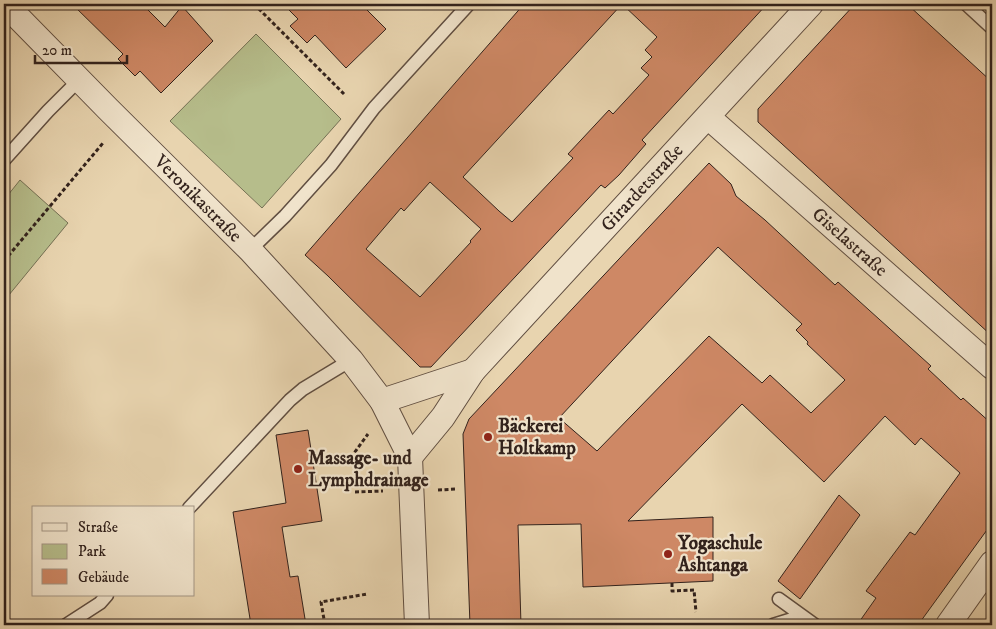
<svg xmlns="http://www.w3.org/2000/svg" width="996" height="629" viewBox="0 0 996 629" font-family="'IM FELL DW Pica',serif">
	<rect width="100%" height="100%" fill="#e8d4af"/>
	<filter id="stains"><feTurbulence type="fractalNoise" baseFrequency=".004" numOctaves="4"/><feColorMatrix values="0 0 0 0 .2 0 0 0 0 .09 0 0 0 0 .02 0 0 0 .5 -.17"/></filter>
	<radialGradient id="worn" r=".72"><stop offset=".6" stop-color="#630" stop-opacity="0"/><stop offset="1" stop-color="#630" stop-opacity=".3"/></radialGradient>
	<path fill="#b6bd8b" stroke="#747054" d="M256 34 341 119 262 208 170 121Z
		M20 180 68 223 4 301V200Z"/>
	<path fill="#ce8865" stroke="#32221c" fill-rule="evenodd" d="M72 4H142L165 27 182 6 213 41 161 93 140 71 135 76 118 59 123 54Z
		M283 4H361L386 29 346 68 315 35 307 43 290 26 298 19Z
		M524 4H767L642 140 646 144 619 175 605 188 601 185 431 367H420L328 276 305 255ZM622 4 657 37 645 50 652 57 641 68 649 75 613 114 609 110 568 154 573 158 512 222 499 211 463 177ZM430 182 481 229 470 241 471 242 420 297 366 249 401 208 404 211Z
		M855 4H907L992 82V336L758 122V109Z
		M709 163 731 184 736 196 765 220 835 285 838 282 931 366 928 369 961 400 963 398 992 424V523L918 625H857L876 598 866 591 910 532 915 535 960 473 921 438 915 445 885 416 824 482 742 404 628 521 713 517V581L583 587 581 524 518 525 521 625H470L463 434 469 419ZM718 247 802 324 796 330 808 342 807 344 845 380 811 413 770 375 762 383 709 336 597 451 559 418Z
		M308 430 322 521 282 527 290 577 298 576 306 625H251L233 512 286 503 276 435Z
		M839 495 860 515 800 599 778 581Z"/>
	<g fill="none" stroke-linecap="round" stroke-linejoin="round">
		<g stroke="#604e41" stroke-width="15">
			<path id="lane" d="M966 4 992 28
				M4 160 48 111 79 80
				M250 250 285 216 331 165 374 108 469 4
				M189 508 290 400 303 389 351 360
				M779 599 815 625
				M66 625 100 603 107 595
				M773 625 802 616"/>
		</g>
		<g stroke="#604e41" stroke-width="26">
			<g id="street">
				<path id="s1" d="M5 4 108 109 250 250 351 360 382 401 410 457 417 625"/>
				<path id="s2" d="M708 117 992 367"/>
				<path d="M382 401 473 371"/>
				<path id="s3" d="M410 457 443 417 473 371 811 4"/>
				<path d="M948 625 992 563"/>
			</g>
		</g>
		<path stroke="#32221c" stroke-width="3" stroke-dasharray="4 2.5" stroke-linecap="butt" d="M254 4 344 94
			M4 261 103 143
			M347 463 368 434
			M438 490 456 489
			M355 492 383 491
			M672 583V591L694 590 696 612
			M325 625 321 602 367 594"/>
		<use href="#lane" stroke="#f0e3cb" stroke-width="12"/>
		<use href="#street" stroke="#f0e3cb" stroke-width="24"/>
	</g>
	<g fill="#8f2418" stroke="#f0e3cb" stroke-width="2">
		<circle cx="488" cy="437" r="5"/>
		<circle cx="298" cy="469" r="5"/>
		<circle cx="668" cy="554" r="5"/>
	</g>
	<g text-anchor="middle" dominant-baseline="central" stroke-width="4.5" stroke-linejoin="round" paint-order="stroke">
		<g font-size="19" fill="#32221c" stroke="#f0e3cb">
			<text stroke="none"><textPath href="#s3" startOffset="356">Girardetstraße</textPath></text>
			<text stroke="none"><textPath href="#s1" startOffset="274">Veronikastraße</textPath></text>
			<text stroke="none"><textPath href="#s2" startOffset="189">Giselastraße</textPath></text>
		</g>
		<g font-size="19" font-weight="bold" fill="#32221c" stroke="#f0e3cb" text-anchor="start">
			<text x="498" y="426">Bäckerei<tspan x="498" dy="22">Holtkamp</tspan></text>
			<text x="308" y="458">Massage- und<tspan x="308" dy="22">Lymphdrainage</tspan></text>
			<text x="678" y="543">Yogaschule<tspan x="678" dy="22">Ashtanga</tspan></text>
		</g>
	</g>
	<rect width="996" height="629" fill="none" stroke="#e8d4af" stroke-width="20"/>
	<rect x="5" y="5" width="986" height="619" fill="none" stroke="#32221c" stroke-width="2.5"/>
	<rect x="10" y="10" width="976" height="609" fill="none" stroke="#32221c"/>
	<rect x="32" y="506" width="162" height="90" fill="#f0e3cb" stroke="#a49685"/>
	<rect x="42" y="523" width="25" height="8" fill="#f0e3cb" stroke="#a49685"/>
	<text x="78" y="532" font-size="15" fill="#32221c">Straße</text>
	<rect x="42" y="544" width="25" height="15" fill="#b6bd8b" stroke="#a49685"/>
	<text x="78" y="556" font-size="15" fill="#32221c">Park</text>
	<rect x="42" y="569" width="25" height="15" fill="#ce8865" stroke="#a49685"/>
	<text x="78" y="582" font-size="15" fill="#32221c">Gebäude</text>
	<path d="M35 55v8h92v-8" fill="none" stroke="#32221c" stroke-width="2.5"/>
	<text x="42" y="55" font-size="15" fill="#32221c" stroke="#f0e3cb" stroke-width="4" paint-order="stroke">20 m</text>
	<rect width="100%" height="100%" filter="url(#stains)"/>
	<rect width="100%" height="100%" fill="url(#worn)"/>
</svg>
